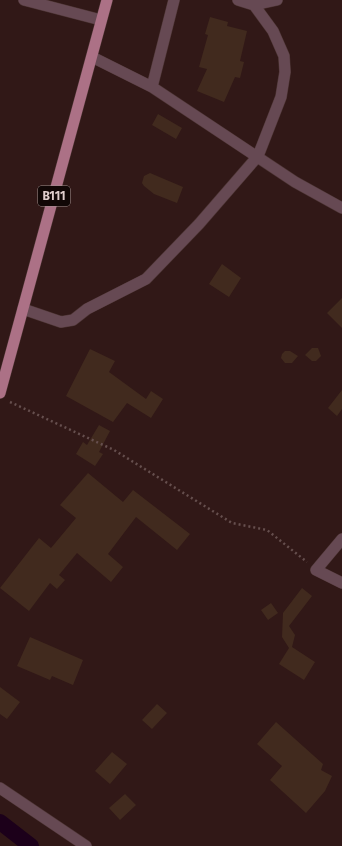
<svg xmlns="http://www.w3.org/2000/svg" width="342" height="846" viewBox="0 0 342 846" font-family="'Fira Sans',sans-serif">
	<rect width="100%" height="100%" fill="#311817"/>
	<g fill="none" stroke-linecap="round" stroke-linejoin="round">
		<path stroke="#1c001a" stroke-width="16" d="M0 822 31 846"/>
	</g>
	<path fill="#412a1e" d="M210 17 228 22 227 26 247 31 240 61 244 62 240 78 235 77 224 102 197 91 207 69 199 67 208 35 205 34Z
		M158 114 182 128 176 139 152 125Z
		M150 173 183 187 177 203 154 194 144 186 142 183 144 176Z
		M222 264 241 278 229 297 209 284Z
		M342 298V328L327 313Z
		M312 348H318L321 356 316 361H312L305 355Z
		M90 349 115 361 109 372 146 399 151 391 163 399 151 418 127 403 113 422 66 396Z
		M285 351H290L298 356 292 363H285L281 358 282 354Z
		M342 390V409L337 416 328 408Z
		M99 425 110 431 99 452 103 454 95 466 76 454 83 442 87 445Z
		M88 473 123 502 133 490 190 534 177 550 136 517 108 554 123 567 111 582 77 553 59 575 65 580 57 589 50 583 29 611 0 588 39 538 51 548 76 518 60 505Z
		M302 588 312 596 289 626 295 635 292 647 315 662 304 680 279 664 289 648 282 637 283 613Z
		M271 603 278 613 268 620 261 610Z
		M30 637 83 660 73 685 52 676 50 680 17 666Z
		M0 687 20 702 7 719 0 714Z
		M157 704 167 713 152 729 142 720Z
		M276 722 323 764 321 770 332 776 325 791 306 813 270 780 282 766 257 744Z
		M112 752 127 764 110 784 95 771Z
		M125 794 136 805 120 820 109 808Z"/>
	<g fill="none" stroke-linecap="round" stroke-linejoin="round">
		<g stroke="#4d3534" stroke-width="12">
			<path id="minor" d="M24 0 101 20
				M238 0 254 5 277 0
				M92 57 152 87 295 182 342 208
				M152 87 174 0
				M23 309 61 322 73 320 87 309 146 279 199 224 258 156 281 97 285 72 284 56 273 31 254 5
				M342 539 316 570 342 583"/>
		</g>
		<g stroke="#4d3534" stroke-width="12">
			<path id="tertiary" d="M0 788 86 846"/>
		</g>
		<g stroke="#4d3534" stroke-width="12">
			<path id="primary" d="M0 393 107 0"/>
		</g>
		<path stroke="#664f4e" stroke-width="2.5" stroke-dasharray="2 3" stroke-linecap="butt" d="M10 402 114 450 232 523 267 530 307 562"/>
		<use href="#minor" stroke="#664953" stroke-width="11"/>
		<use href="#tertiary" stroke="#664953" stroke-width="11"/>
		<use href="#primary" stroke="#ac7186" stroke-width="11"/>
	</g>
	<g text-anchor="middle" dominant-baseline="central" stroke-width="3" stroke-linejoin="round" paint-order="stroke">
		<rect fill="#110706" stroke="#a19291" stroke-width="1" x="38" y="186" width="32" height="20" rx="3"/>
		<g font-size="12" font-weight="bold" fill="#dfcdcc">
			<text x="54" y="196">B111</text>
		</g>
	</g>
</svg>
